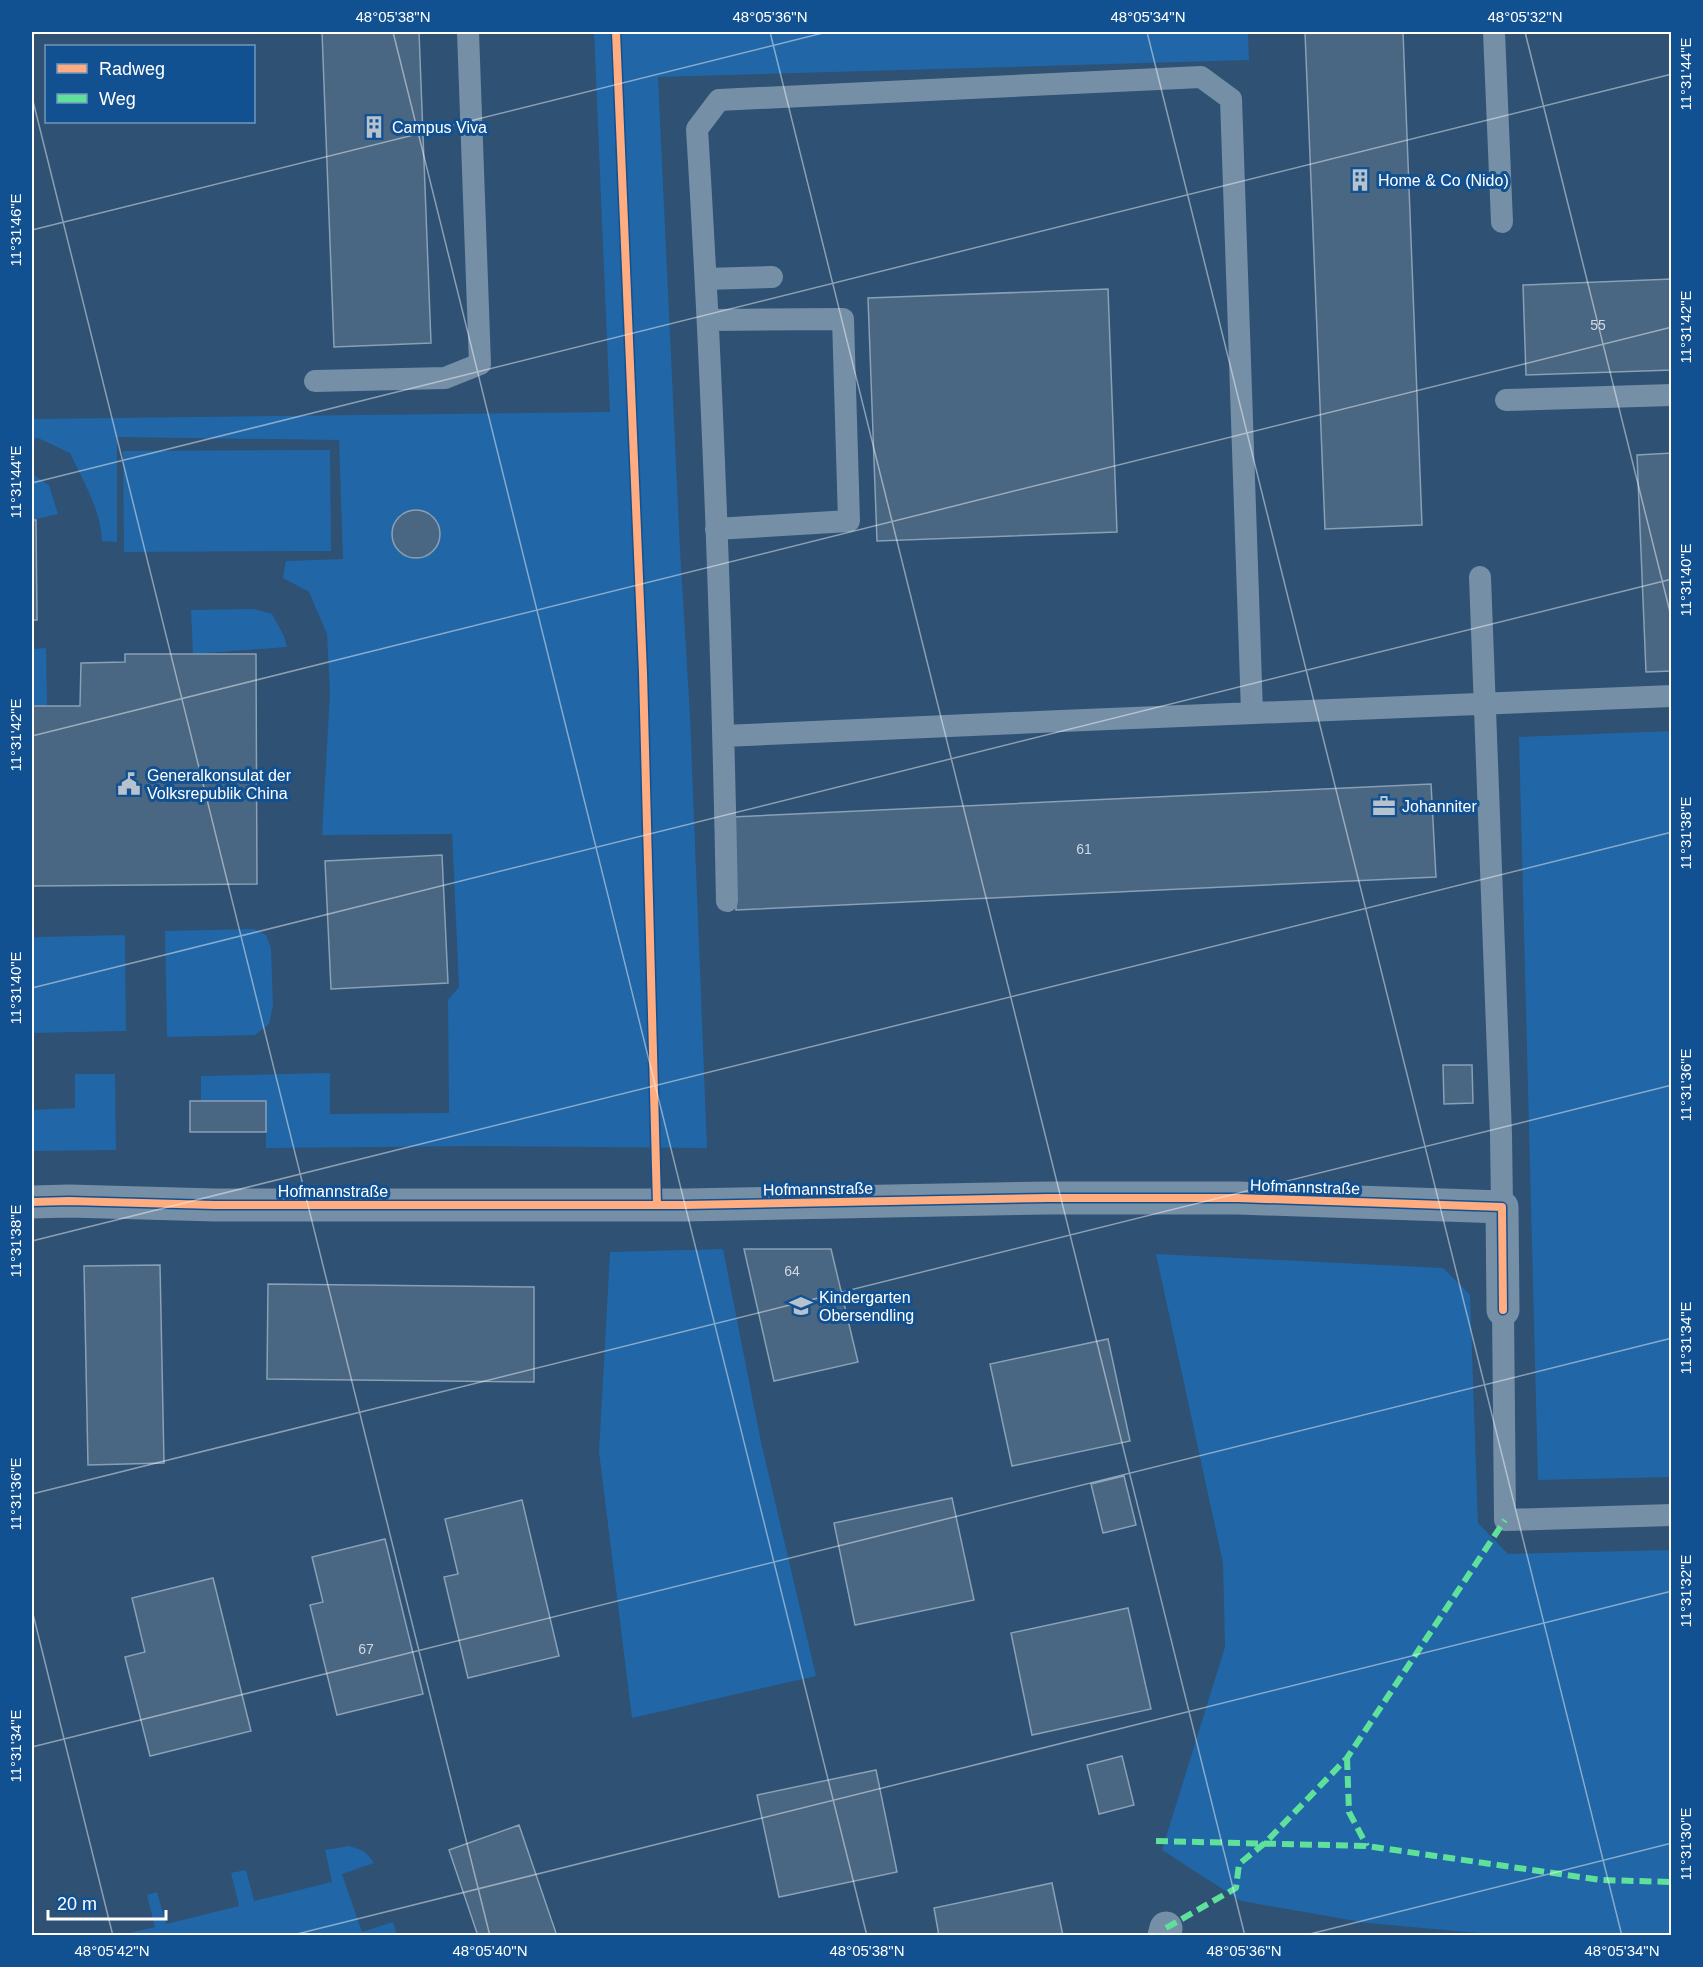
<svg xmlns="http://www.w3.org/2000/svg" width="1703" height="1967" viewBox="0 0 1703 1967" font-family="Arial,sans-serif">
	<rect width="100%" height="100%" fill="#2e5174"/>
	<path fill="#2166a6" d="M594 32H1248L1249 60 658 77 680 549 690 716 707 1148 477 1146 266 1148V1101H201V1076L330 1073V1114L449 1113 448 1000 459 987 452 834 322 835 330 692 327 634 309 592 283 578 286 561 343 559 339 440 117 437V542L102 541C101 510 83 481 70 453L38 438H32V419L610 412Z
		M330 450 331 551 124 552 123 451Z
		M32 474 49 485 58 514 32 520Z
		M254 609 272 614 284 636 287 647 193 654 191 610Z
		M46 648 47 706H32V649Z
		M1671 731V1477L1538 1480 1519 737Z
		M254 929 266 935 271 948 273 1006 269 1024 255 1035 167 1037 165 931Z
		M125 935 126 1031 32 1033V938L38 937Z
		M75 1074H115L116 1150 32 1151V1110L75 1108Z
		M723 1249 761 1442 816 1676 632 1718 599 1452 610 1252Z
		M1156 1254 1443 1268 1470 1295 1478 1523 1508 1554 1671 1550V1935L1512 1936 1367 1923 1241 1901 1162 1850 1225 1647 1223 1563Z
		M349 1846C361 1849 367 1852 374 1863L342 1874 362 1932 393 1922 397 1935H120L155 1927 147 1895 157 1892 166 1924 239 1906 231 1873 246 1870 254 1901 332 1882 325 1850Z"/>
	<path fill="#496682" stroke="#8aa0b5" stroke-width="1.5" d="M322 32H419L431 343 334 347Z
		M1305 32H1403L1422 525 1325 529Z
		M1672 279V370L1526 375 1523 285Z
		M1108 289 1117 532 877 541 868 298Z
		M1672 453V671L1646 672 1637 455Z
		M392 534a24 24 0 1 1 48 0a24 24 0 1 1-48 0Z
		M32 520H36L37 620H32Z
		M125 654H256L257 884 32 886V706H80L81 663 125 662Z
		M1431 784 1436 877 736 910 732 817Z
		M442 855 448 983 331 989 325 861Z
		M1443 1065H1472L1473 1103 1444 1104Z
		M190 1101H266V1132H190Z
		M744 1249H831L858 1362 774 1381Z
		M160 1265 164 1463 88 1465 84 1266Z
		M268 1284 534 1287V1382L267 1379Z
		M1108 1339 1130 1441 1012 1466 990 1364Z
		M1124 1476 1136 1525 1103 1533 1091 1484Z
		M952 1498 974 1600 855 1625 834 1523Z
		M522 1500 559 1656 468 1678 444 1577 458 1574 445 1519Z
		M385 1539 423 1694 337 1715 310 1605 323 1602 312 1557Z
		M213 1578 251 1731 150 1756 125 1657 145 1652 132 1598Z
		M1128 1608 1151 1709 1032 1735 1011 1633Z
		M1122 1756 1134 1805 1099 1814 1087 1765Z
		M876 1770 897 1872 779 1897 757 1795Z
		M519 1825 557 1936H478L449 1850Z
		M1052 1883 1063 1936H939L934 1908Z"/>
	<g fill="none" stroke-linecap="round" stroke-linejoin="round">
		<path stroke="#758fa7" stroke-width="22" d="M1494 32 1502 222
			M706 279 772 277
			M708 320 843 319 849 521 716 529
			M315 381 445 378 480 364 468 32
			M1506 400 1672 395
			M1480 577 1501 1134 1502 1207
			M724 736C1040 721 1355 709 1672 696
			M727 901C722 644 713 386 697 129L719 100 1201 77 1231 99 1252 712
			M1503 1310 1505 1520 1672 1515"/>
		<path stroke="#758fa7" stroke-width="33" d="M32 1202 69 1201 215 1205H685L1048 1198H1238L1502 1207 1503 1310
			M1164 1936 1166 1928"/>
		<path stroke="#60e19b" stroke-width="6" stroke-dasharray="12 6" stroke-linecap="butt" d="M1347 1758 1349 1812 1367 1846
			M1156 1841 1367 1846 1601 1880 1672 1882
			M1166 1928 1236 1888 1239 1864 1265 1843 1347 1758 1505 1520"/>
		<g stroke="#115191" stroke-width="11">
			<path id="cycleway" d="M616 32 643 673 657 1205
				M32 1202 69 1201 215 1205H685L1048 1198H1238L1502 1207 1503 1310"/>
		</g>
		<use href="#cycleway" stroke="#ffac80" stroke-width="8"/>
	</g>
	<path fill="none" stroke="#fff" stroke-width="1.5" stroke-opacity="0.45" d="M393 32 867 1936M770 32 1245 1936M1147 32 1622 1936M1525 32 1672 620M32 97 490 1936M32 230 827 32M32 483 1672 74M32 736 1672 327M32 988 1672 579M32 1241 1672 832M32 1494 1672 1085M32 1610 113 1936M32 1747 1672 1338M289 1936 1672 1591M1302 1936 1672 1843"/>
	<defs>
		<g id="building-bare" transform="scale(1.8)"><path d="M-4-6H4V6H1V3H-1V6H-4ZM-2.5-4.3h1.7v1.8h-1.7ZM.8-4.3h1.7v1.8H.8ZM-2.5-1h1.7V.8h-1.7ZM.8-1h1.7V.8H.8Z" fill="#b6c2ce" stroke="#115191" stroke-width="2.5" paint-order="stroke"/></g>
		<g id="civic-bare" transform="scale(1.8)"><path d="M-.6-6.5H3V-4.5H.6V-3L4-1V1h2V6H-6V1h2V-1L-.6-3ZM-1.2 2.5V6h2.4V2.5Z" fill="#b6c2ce" stroke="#115191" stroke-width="2.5" paint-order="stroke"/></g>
		<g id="office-bare" transform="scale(1.8)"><path d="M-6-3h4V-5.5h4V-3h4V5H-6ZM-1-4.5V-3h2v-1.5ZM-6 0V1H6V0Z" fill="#b6c2ce" stroke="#115191" stroke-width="2.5" paint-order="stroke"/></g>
		<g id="school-bare" transform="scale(1.8)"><path d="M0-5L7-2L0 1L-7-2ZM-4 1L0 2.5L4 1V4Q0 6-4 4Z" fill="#b6c2ce" stroke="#115191" stroke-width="2.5" paint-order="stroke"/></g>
	</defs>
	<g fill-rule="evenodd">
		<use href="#building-bare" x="374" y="127"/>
		<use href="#building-bare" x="1360" y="180"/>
		<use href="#civic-bare" x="129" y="784"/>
		<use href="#office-bare" x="1384" y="806"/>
		<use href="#school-bare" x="801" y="1306"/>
	</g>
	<g text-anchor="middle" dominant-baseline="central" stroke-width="6" stroke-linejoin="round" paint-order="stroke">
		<g font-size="14" fill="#d2d9e0">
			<text x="1598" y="325">55</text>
			<text x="1084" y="849">61</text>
			<text x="792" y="1271">64</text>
			<text x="366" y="1649">67</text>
		</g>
		<g font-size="16" fill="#fff" stroke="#115191" text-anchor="start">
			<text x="392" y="127">Campus Viva</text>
			<text x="1378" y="180">Home &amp; Co (Nido)</text>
			<text x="147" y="775">Generalkonsulat der<tspan x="147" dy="18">Volksrepublik China</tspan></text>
			<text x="1402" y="806">Johanniter</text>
			<text x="819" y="1297">Kindergarten<tspan x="819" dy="18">Obersendling</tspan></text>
		</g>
		<g font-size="16" fill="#fff" stroke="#115191">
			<text transform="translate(1305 1187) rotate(2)">Hofmannstraße</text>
			<text transform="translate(818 1189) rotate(-1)">Hofmannstraße</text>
			<text x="333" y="1191">Hofmannstraße</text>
		</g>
	</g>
	<rect width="1703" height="1967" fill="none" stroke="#115191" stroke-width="66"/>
	<rect x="45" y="45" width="210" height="78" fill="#115191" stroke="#7097bd" stroke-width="1.5"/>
	<rect x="57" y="64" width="30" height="9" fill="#ffac80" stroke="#7097bd" stroke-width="1.5"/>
	<text x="99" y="75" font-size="18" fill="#ffffff">Radweg</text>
	<rect x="57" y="94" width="30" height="9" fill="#60e19b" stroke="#7097bd" stroke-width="1.5"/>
	<text x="99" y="105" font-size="18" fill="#ffffff">Weg</text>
	<path d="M48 1910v9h118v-9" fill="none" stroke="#ffffff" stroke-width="3"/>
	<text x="57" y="1910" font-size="18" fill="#ffffff" stroke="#115191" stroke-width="4.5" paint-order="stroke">20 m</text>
	<rect x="33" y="33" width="1637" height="1901" fill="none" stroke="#fff" stroke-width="2"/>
	<g font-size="15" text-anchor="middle" fill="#fff">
		<text x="393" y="22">48°05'38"N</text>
		<text x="770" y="22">48°05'36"N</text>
		<text x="1148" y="22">48°05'34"N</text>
		<text x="1525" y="22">48°05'32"N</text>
		<text transform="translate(1686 74) rotate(-90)" y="5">11°31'44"E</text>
		<text transform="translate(16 230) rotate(-90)" y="5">11°31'46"E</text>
		<text transform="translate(1686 327) rotate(-90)" y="5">11°31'42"E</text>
		<text transform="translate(16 482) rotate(-90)" y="5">11°31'44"E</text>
		<text transform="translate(1686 580) rotate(-90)" y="5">11°31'40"E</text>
		<text transform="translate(16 735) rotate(-90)" y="5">11°31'42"E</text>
		<text transform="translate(1686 833) rotate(-90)" y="5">11°31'38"E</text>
		<text transform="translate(16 988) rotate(-90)" y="5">11°31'40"E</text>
		<text transform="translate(1686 1085) rotate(-90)" y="5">11°31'36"E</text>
		<text transform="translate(16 1241) rotate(-90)" y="5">11°31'38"E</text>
		<text transform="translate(1686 1338) rotate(-90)" y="5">11°31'34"E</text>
		<text transform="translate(16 1494) rotate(-90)" y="5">11°31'36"E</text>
		<text transform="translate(1686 1591) rotate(-90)" y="5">11°31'32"E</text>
		<text transform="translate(16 1746) rotate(-90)" y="5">11°31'34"E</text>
		<text transform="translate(1686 1844) rotate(-90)" y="5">11°31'30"E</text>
		<text x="112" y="1956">48°05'42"N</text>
		<text x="490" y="1956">48°05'40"N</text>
		<text x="867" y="1956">48°05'38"N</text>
		<text x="1244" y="1956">48°05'36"N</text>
		<text x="1622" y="1956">48°05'34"N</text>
	</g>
</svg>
